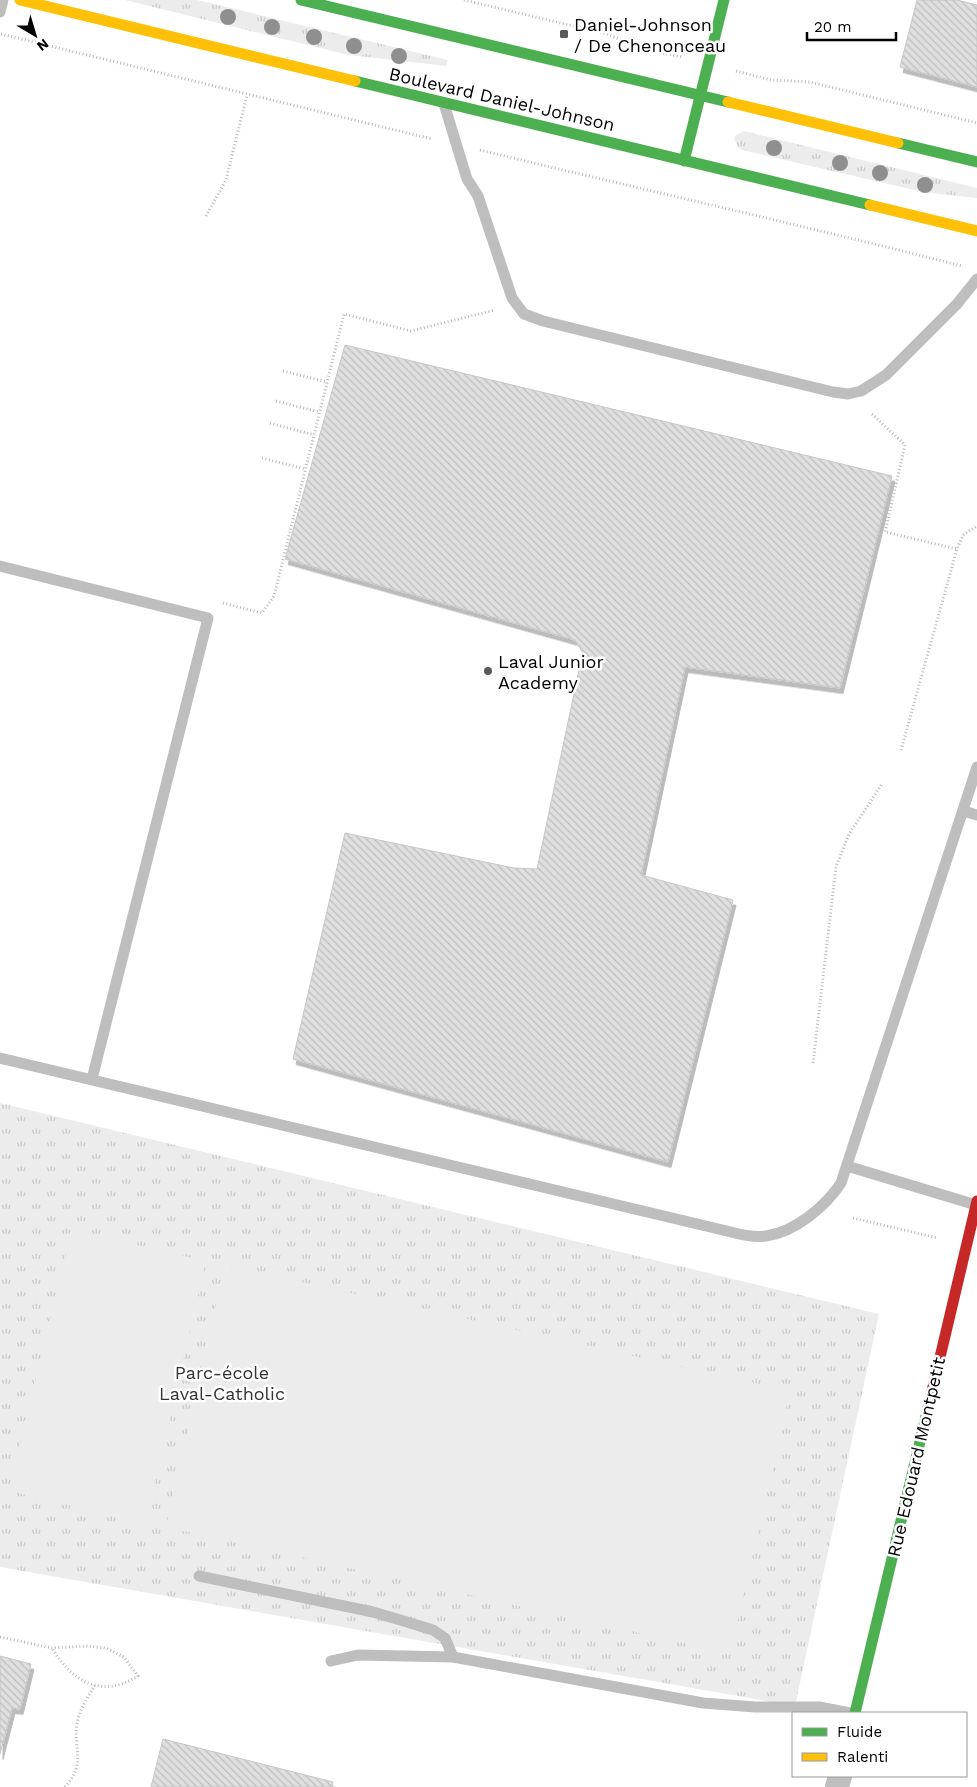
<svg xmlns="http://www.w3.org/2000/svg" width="977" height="1787" viewBox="0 0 977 1787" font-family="'Work Sans',sans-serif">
	<defs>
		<pattern id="grass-tufts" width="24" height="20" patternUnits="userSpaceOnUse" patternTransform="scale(1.25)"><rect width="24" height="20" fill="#ececec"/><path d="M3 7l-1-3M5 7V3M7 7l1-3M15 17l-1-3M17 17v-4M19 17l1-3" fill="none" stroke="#c9c9c9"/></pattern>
		<pattern id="building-back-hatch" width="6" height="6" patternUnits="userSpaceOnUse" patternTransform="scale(1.25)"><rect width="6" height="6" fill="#dfdfdf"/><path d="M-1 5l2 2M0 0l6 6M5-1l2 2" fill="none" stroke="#bebebe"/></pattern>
		<filter id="shadow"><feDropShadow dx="3" dy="5.5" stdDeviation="0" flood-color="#0004"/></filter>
	</defs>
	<rect width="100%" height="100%" fill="#fff"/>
	<path fill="url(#grass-tufts)" d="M125 0H197L448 60 446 66 349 55Z
		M744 131 977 188V198L923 192 742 150 738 147 734 139 736 135Z
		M0 1103 879 1314 795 1706 0 1567Z"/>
	<path fill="#ececec" d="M72 1230 206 1261 146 1523 9 1491Z
		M225 1265 790 1391 730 1653 166 1527Z"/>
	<path fill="url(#building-back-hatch)" stroke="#c7c7c7" filter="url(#shadow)" d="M917 0H957L977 5V87L900 67Z
		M345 345 892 476 840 688 685 667 641 875 733 900 668 1162 293 1059 345 833 514 868 537 869 583 651 575 640 285 559Z
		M0 1656 31 1664 20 1709 12 1708 0 1754Z
		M163 1739 333 1782 332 1787H151Z"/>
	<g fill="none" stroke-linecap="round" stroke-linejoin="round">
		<path stroke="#b9b9b9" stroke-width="3" stroke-dasharray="1 2.5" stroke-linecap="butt" d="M464 0 607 34 643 49 682 57
			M1 34 432 139
			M736 71 771 80 810 82 977 123
			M480 150C640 189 802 225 962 266
			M206 216 226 180 247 95
			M283 371 327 382
			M276 401 319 412
			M872 414 905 445 885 532 957 549
			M270 423 314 435
			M262 458 305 469
			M223 603 262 613 274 596 344 314 411 331 495 310
			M901 750 957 549 963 535 977 526
			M813 1063 836 867 849 834 882 784
			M853 1218 938 1238
			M0 1637 52 1648 86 1646 106 1648 124 1657 138 1676C102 1699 72 1682 52 1648
			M65 1787C87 1762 73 1750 77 1724 79 1710 88 1697 95 1685"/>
		<path stroke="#bebebe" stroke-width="11" d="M0 12 3 0
			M444 104 467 179 478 196 512 298 524 314 543 321 833 392 848 394 861 391 886 375 957 304 977 279
			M0 566 208 618 92 1079
			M963 811 977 815
			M0 1058 731 1232C742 1235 754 1238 766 1236 795 1232 825 1207 841 1183L977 767
			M847 1166 976 1205
			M199 1576 373 1612 407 1622 433 1630 445 1638 453 1657
			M331 1661 358 1655 453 1657 703 1703 755 1707H819L850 1713"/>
		<path stroke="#bebebe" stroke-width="24" d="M837 1787 840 1776"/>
		<path stroke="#4caf50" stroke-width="11" d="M301 0 728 102
			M355 81 870 205
			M898 143 977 162
			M684 161 724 0
			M855 1713 928 1408"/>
		<path stroke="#ffc107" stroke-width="11" d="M20 0 355 81
			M728 102 898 143
			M870 205 977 231"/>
		<path stroke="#c62828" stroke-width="11" d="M928 1408 977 1201"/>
	</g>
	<g fill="#8f8f8f">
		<circle cx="228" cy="17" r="8"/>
		<circle cx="272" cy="27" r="8"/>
		<circle cx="314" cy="37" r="8"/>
		<circle cx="354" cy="46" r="8"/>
		<circle cx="399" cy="56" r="8"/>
		<circle cx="774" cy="148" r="8"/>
		<circle cx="840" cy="163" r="8"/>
		<circle cx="880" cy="173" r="8"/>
		<circle cx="925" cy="185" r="8"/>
	</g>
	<g fill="#595959" stroke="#fff" stroke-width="2">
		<rect x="559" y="29" width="10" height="10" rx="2.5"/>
		<circle cx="488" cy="671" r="5"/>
	</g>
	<g text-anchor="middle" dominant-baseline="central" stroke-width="5" stroke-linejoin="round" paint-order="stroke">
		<g font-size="18" fill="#000" stroke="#fff" text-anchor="start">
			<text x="574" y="24">Daniel-Johnson<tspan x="574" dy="21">/ De Chenonceau</tspan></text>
			<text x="498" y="661">Laval Junior<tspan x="498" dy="21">Academy</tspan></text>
		</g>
		<g font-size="18" fill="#000" stroke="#fff">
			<text transform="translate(502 99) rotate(13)">Boulevard Daniel-Johnson</text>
			<text transform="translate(916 1457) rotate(-77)">Rue Edouard Montpetit</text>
		</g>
		<g font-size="18" fill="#333" stroke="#fff">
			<text x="222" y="1372">Parc-école<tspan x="222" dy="21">Laval-Catholic</tspan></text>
		</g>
	</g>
	<rect x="792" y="1712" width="175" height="65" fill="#ffffff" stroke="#999999"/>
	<rect x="802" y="1728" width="25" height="8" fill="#4caf50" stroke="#999999"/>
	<text x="837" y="1737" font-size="15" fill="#000000">Fluide</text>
	<rect x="802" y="1753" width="25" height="8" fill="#ffc107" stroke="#999999"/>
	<text x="837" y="1762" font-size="15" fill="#000000">Ralenti</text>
	<g transform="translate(35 35) rotate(142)" stroke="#ffffff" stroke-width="4" paint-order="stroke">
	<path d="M0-4L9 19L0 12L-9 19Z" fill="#000000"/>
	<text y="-8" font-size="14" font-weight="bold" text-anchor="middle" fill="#000000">N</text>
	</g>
	<path d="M807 32v8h89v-8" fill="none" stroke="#000000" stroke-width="2.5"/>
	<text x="814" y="32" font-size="15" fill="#000000" stroke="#ffffff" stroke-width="4" paint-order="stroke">20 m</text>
</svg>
